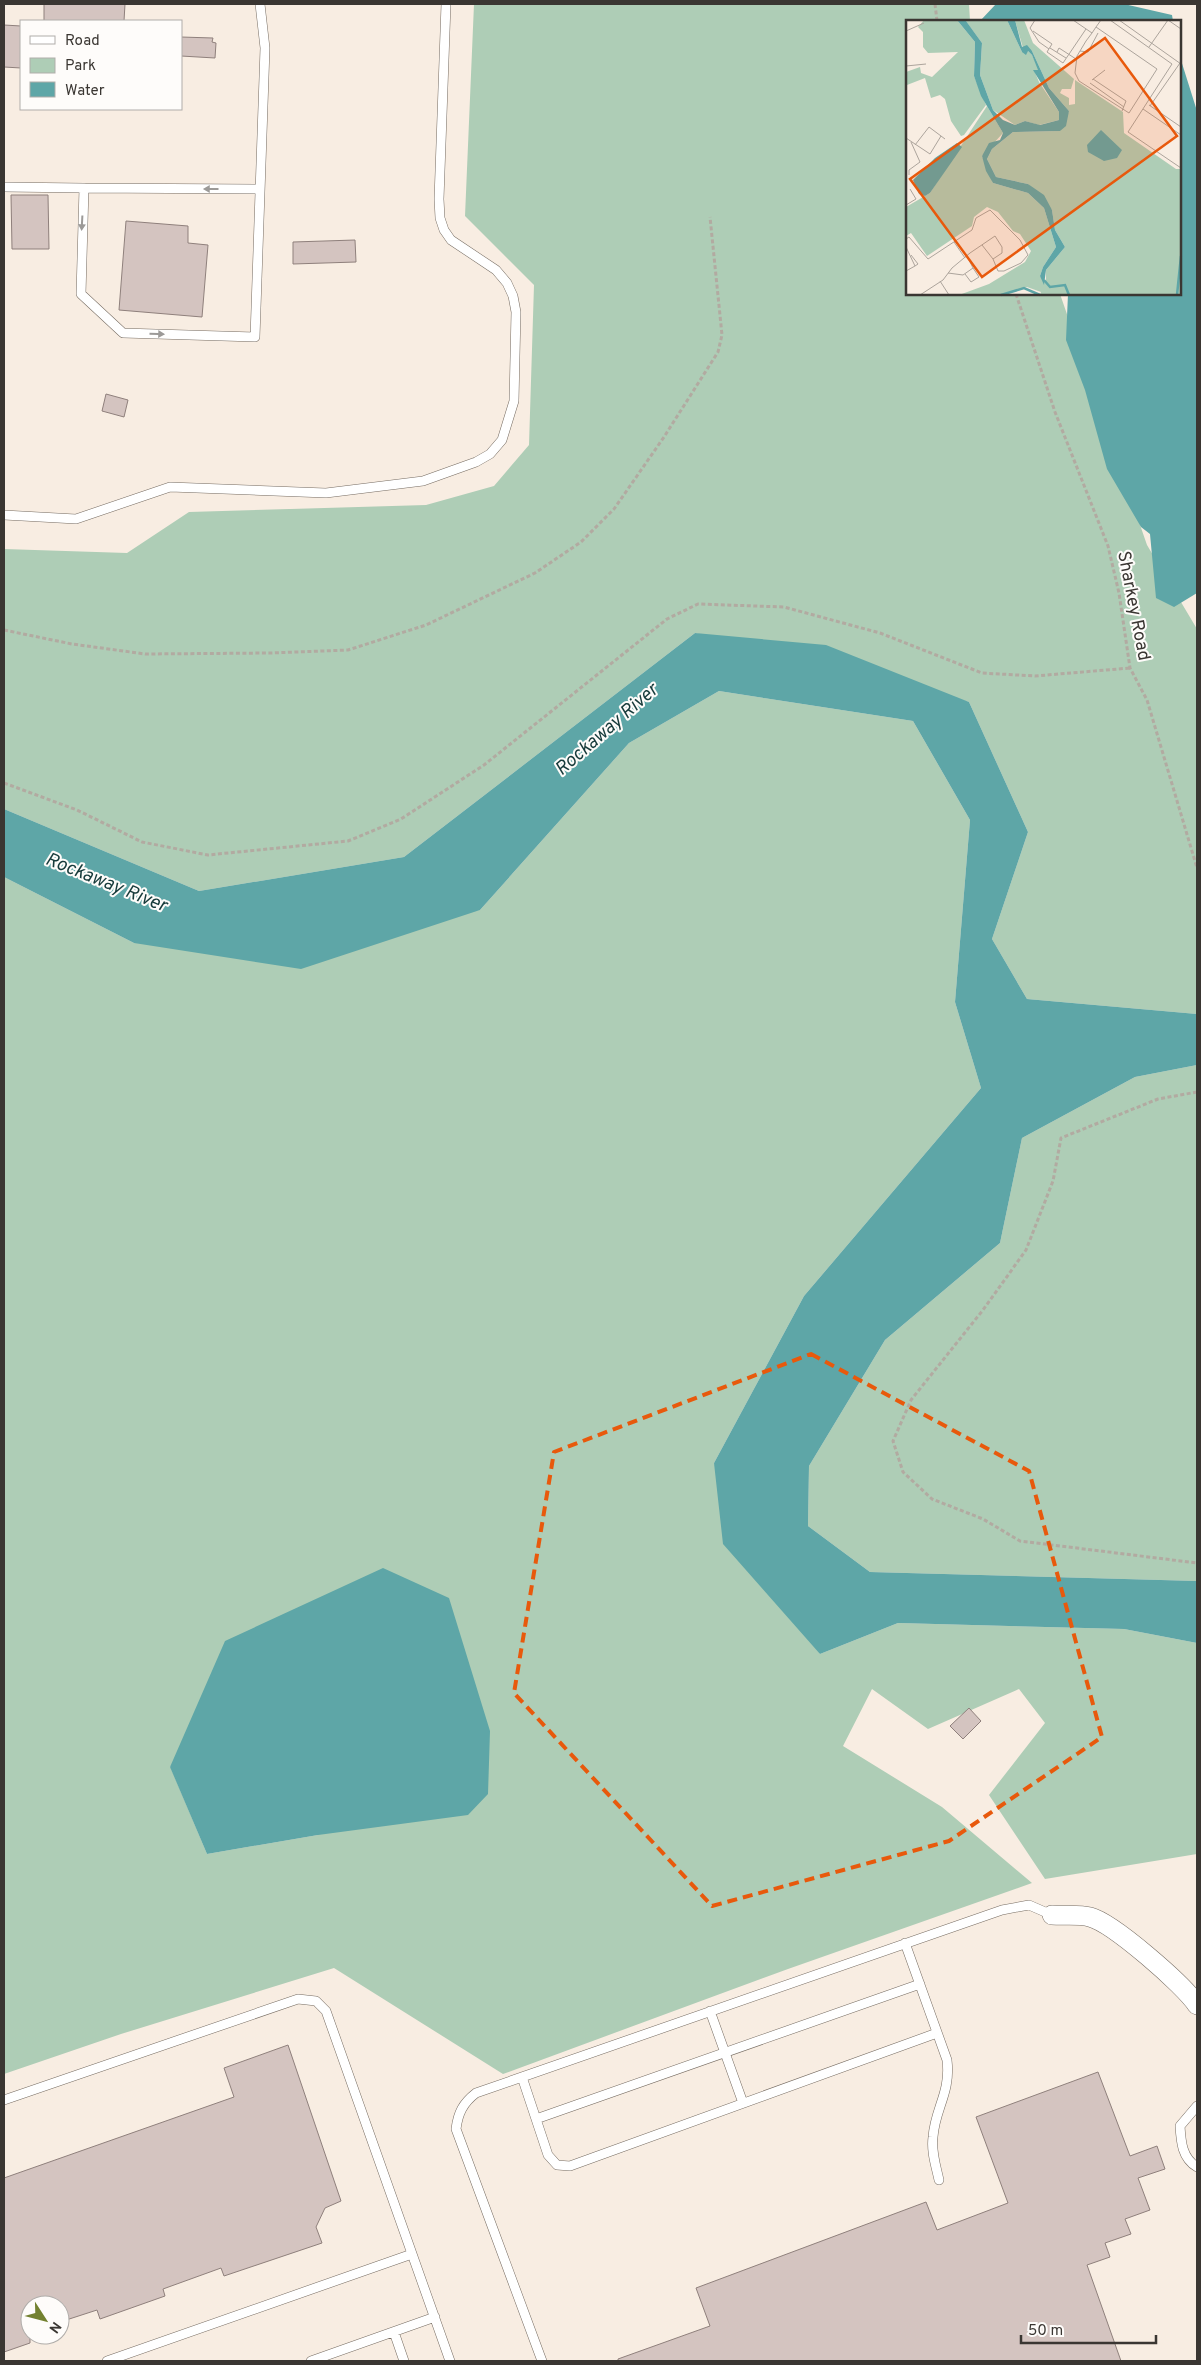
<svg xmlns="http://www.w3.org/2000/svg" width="1201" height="2365" viewBox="0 0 1201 2365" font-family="Overpass,sans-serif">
	<rect width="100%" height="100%" fill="#f8ede2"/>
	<path fill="#aecdb6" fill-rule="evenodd" d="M474 4H969L970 21H907V294H1060L1147 545 1197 629V1014L1027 999 992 939 1028 832 969 702 695 633 404 857 199 891 4 809V549L127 553 189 512 426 505 494 486 529 445 534 285 465 216Z
		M719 691 913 721 970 820 955 1002 981 1088 804 1296 714 1463 820 1654 898 1623 1124 1629 1197 1643V1854L1045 1879 989 1795 1045 1723 1019 1689 928 1729 872 1689 843 1746 942 1807 1032 1883 788 1969 503 2074 334 1968 121 2034 4 2074V877L134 943 480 910 629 743ZM170 1766 318 1835 207 1854Z
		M1197 1065V1581L870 1572 808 1526 809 1466 885 1340 1000 1243 1022 1138 1135 1077Z"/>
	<path fill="#5ea6a7" d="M996 4H1124L1172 15 1173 21H980Z
		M1180 57 1197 111V593L1174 607 1156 598 1150 534 1141 527 1107 469 1085 390 1066 340 1068 294H1180Z
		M695 633 826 645 969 702 1028 832 992 939 1027 999 1197 1014V1065L1135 1077 1022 1138 1000 1243 885 1340 809 1466 808 1526 870 1572 1197 1581V1643L1124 1629 898 1623 820 1654 723 1544 714 1463 804 1296 981 1088 955 1002 970 820 913 721 719 691 629 743 480 910 301 969 134 943 4 877V809L199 891 404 857Z
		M383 1568 449 1598 490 1731 488 1794 468 1815 318 1835 207 1854 170 1767 225 1641Z"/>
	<path fill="#d4c4c0" stroke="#8f807c" d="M44 4H125L124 21H44Z
		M4 25 21 26V68L4 67Z
		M181 37 213 38 212 42 216 43 215 58 181 56Z
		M11 195H48L49 249H12Z
		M126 221 188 226V243L208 245 202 317 119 310Z
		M355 240 356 262 293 264V242Z
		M106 394 128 400 124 417 102 411Z
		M969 1708 981 1721 963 1739 950 1726Z
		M288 2045 341 2201 325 2208 316 2227 322 2243 224 2276 221 2268 163 2289 165 2296 100 2319 97 2310 60 2322V2305H30V2343L4 2352V2178L234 2097 224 2068Z
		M1098 2072 1130 2156 1157 2146 1165 2169 1138 2178 1150 2210 1125 2219 1131 2234 1105 2243 1110 2257 1087 2265 1121 2361H618V2359L710 2326 696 2288 926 2202 937 2230 1008 2203 976 2117Z"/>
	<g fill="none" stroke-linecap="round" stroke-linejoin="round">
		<g stroke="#766c62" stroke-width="10">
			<path id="lane" d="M260 4 265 48 255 337 123 333 81 294 84 188 260 189
				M4 187 84 188
				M4 515 76 519 170 487 326 493 423 481 476 462 490 454 502 440 514 401 516 312 513 296 507 283 496 270 451 240 444 230 440 218 439 199 446 4
				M905 1943 947 2060C951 2093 935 2108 933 2137 931 2152 936 2166 939 2180
				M710 2011 743 2103
				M522 2077 548 2155 557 2165 570 2166 937 2033
				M4 2100 298 1999 316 2001 326 2011 450 2361
				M1197 2106 1180 2126C1181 2142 1182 2158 1197 2167
				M536 2119 920 1984
				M394 2332 404 2361
				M107 2361 412 2254
				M311 2361 435 2317
				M542 2361 456 2129C458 2113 463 2103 476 2093L1002 1910 1029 1905 1052 1915"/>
		</g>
		<g stroke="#766c62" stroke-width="20">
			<path id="street" d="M1052 1915C1064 1916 1079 1914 1090 1917 1113 1923 1184 1985 1197 2005"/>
		</g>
		<path stroke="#b2aaa1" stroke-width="3" stroke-dasharray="4 2.5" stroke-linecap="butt" d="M935 4 937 21
			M1016 294 1055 412 1108 546 1119 593 1130 668 1147 700 1197 868
			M4 630 72 644 145 654 271 653 348 650 426 625 535 573 581 542 614 509 664 437 718 352 722 335 710 217
			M4 783 77 810 142 842 208 855 348 841 401 819 484 765 667 619 698 604 784 607 880 633 982 673 1035 676 1130 668
			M1197 1092 1158 1099 1061 1138 1053 1181 1026 1250 983 1310 911 1400 893 1441 903 1472 932 1499 983 1519 1020 1541 1197 1563"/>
		<use href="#lane" stroke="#fff" stroke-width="9"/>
		<use href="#street" stroke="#fff" stroke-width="19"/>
	</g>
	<defs><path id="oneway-solid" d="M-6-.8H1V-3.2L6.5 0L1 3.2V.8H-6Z" transform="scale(1.25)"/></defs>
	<g fill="#9c9a98">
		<use href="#oneway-solid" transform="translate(211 189) rotate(-180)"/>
		<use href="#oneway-solid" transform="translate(82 223) rotate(93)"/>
		<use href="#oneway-solid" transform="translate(157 334) rotate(2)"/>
	</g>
	<path fill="none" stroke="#e8590c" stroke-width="4" stroke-dasharray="10 6" stroke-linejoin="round" d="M811 1354 1029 1471 1102 1737 949 1841 712 1906 514 1693 554 1452Z"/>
	<g text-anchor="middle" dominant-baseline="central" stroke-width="4" stroke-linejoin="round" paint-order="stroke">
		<g font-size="18" fill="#3a3632" stroke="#fefcfa">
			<text transform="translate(1133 606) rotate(79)">Sharkey Road</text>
		</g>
		<g font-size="19" font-style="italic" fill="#173b3b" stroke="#fefcfa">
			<text transform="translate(607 730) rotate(-41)">Rockaway River</text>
			<text transform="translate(106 883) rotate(22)">Rockaway River</text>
		</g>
	</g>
	<g transform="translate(906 20)">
		<rect width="275" height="275" fill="#f8ede2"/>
		<path d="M18 0H51L69 22 68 56 80 85 58 115 55 116 45 101 39 79 34 75 25 78 19 58 1 65 0 52 14 47 15 53 26 57 52 32 22 33 17 27V12L12 7ZM59 0H101L116 32 122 31 126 35 133 50H128L133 62 153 92V100L133 105 119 101 109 105 87 90 74 55 76 23ZM109 0H118L127 23 168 59 165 69H156L154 73 163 78V85L169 84V60L217 92 218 113 270 149H275V275H134L135 272 121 267 93 275H53L83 264 119 242 125 231 114 214 107 211 92 192 81 187 68 197 66 206 21 236 5 213 0 216V187L24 173 81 86 97 113 76 136 87 163 122 173 138 188 150 227 137 247 134 256 140 262V250L159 227 149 210 146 190 122 164 90 157 81 139 86 129 107 112 154 111 163 91 143 68 126 31 117 28Z" fill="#aecdb6"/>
		<path d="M51 0 60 1 76 23 74 55 87 90 97 100 109 105 119 101 134 105 153 100V92L127 50H132L126 35 122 31 120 35 116 32 101 0H109L116 27 121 25 126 31 143 68 163 91 160 106 154 111 107 112 86 129 81 139 90 157 122 164 138 175 146 190 149 210 159 227 140 250 138 265 134 256 137 247 150 227 138 188 122 173 87 163 80 151 76 136 83 123 94 120 97 113 75 76 68 56 69 22ZM195 110 216 130 211 138 198 141 182 132 181 125ZM51 123 56 127 24 173 19 176 13 174 7 160 29 138Z" fill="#5ea6a7"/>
		<path fill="none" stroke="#5ea6a7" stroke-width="2.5" d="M138 260 144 267 159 265 163 275M95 275 118 268 134 275M271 275 275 236"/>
		<path fill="none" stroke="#aca49c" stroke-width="1" d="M129 0 124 8 133 22 143 29M167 0 186 13M204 0 266 44 222 112 275 148M213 0 275 44M262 0 275 9M190 7 251 49 223 93 173 61 169 53 171 36 180 21 186 13 190 7 195 0M0 11 18 3M127 11 146 24 141 32 157 43 180 9M243 27 262 0M144 28 160 38M174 31 182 32 192 13M151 32 153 28 170 39M0 46 20 44M187 59 220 81 216 91M186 60 199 50M184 63 218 87M243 85 275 107M244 86 274 43M237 89 275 115M0 118 24 134 35 116M9 125 23 107 39 119M3 155V150L14 142 5 122M0 185 10 179 4 169M0 219 3 217 22 239 66 210 70 198 84 190 114 220 122 235 115 243 98 251H92L87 239M48 222 59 238M0 227 9 246 0 251M5 235 12 244 9 246M42 253 57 255 67 248 61 236M59 254 65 262 73 257 67 248M34 261 43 275M14 275 37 260 46 248 64 233 89 216 96 227V233L87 239 76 225"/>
		<path fill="#e8590c" fill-opacity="0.15" stroke="#e8590c" stroke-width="2.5" d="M199 18 271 116 76 257 4 159Z"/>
		<rect width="275" height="275" fill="none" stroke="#3a3632" stroke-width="2.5"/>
	</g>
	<rect width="1201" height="2365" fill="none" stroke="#3a3632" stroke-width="10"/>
	<rect x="20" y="20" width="162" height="90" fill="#fefcfa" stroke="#b0adaa"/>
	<rect x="30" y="36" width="25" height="8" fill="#ffffff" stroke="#b0adaa"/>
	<text x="65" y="45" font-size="15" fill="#3a3632">Road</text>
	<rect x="30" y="58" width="25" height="15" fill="#aecdb6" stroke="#b0adaa"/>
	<text x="65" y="70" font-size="15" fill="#3a3632">Park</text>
	<rect x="30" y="82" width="25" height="15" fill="#5ea6a7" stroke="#b0adaa"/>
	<text x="65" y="95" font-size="15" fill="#3a3632">Water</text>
	<g transform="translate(45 2320) rotate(126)"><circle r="24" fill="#fefcfa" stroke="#b0adaa"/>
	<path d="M0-4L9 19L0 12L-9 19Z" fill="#738130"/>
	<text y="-8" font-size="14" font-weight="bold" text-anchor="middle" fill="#3a3632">N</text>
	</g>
	<path d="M1021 2335v8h135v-8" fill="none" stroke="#3a3632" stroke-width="2.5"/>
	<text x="1028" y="2335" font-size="15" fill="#3a3632" stroke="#fefcfa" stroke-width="4" paint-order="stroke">50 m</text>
</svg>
